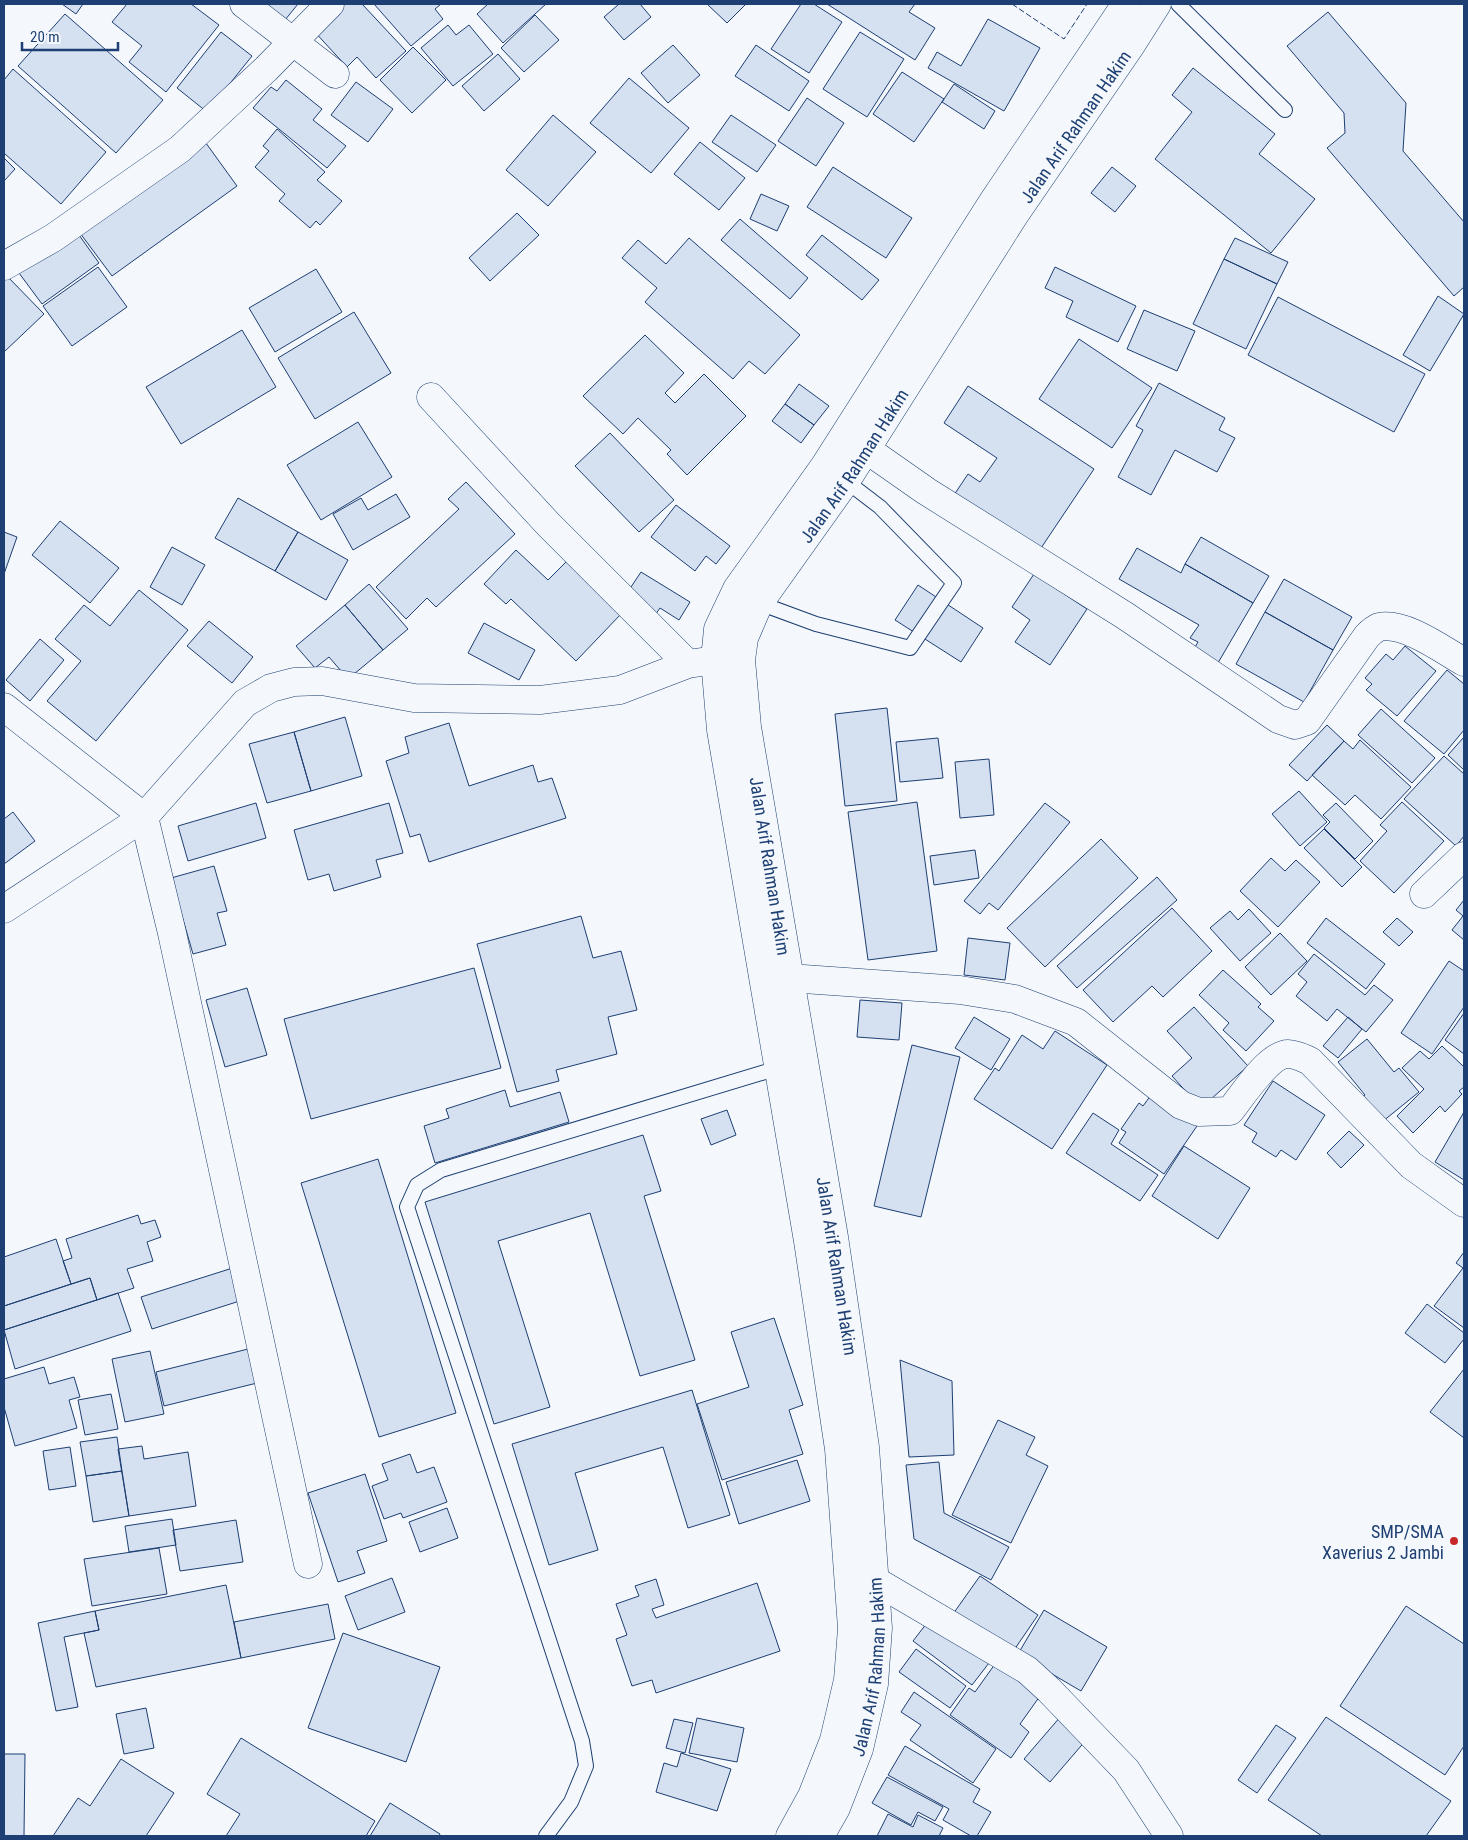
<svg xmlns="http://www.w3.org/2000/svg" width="1468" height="1840" viewBox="0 0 1468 1840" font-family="'Roboto Condensed',sans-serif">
	<rect width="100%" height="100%" fill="#f4f7fb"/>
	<path fill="#d5e0f0" stroke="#1d3f73" d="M62 4H83L76 14Z
		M127 4H191L219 25 166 92 129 62 142 46 112 22Z
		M265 4H298L285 20Z
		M340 4H362L406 51 376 78 357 57 347 67 312 29Z
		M374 4H441L435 9 443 19 411 46Z
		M488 4H546L503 43 477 14Z
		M619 4H640L651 17 624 40 604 17Z
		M707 4H746L727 23Z
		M801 4H814L842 22 809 73 771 49Z
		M827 4H915L909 12 935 28 915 60Z
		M1328 12 1406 103 1403 151 1464 222V287L1454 296 1327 148 1345 133 1344 113 1287 46Z
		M65 14 163 100 116 153 18 66Z
		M535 15 559 40 524 72 501 48Z
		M988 19 1040 48 1004 111 928 68 937 52 961 66Z
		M448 25 456 35 469 25 493 54 453 86 421 48Z
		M221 32 252 56 207 112 177 88Z
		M860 32 904 59 867 117 823 89Z
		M673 45 700 75 668 103 641 73Z
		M756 45 809 81 789 111 735 76Z
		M413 47 446 80 412 113 380 80Z
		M498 54 520 79 484 111 462 86Z
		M1193 68 1275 134 1259 154 1315 199 1271 253 1155 159 1192 112 1172 95Z
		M13 69 106 152 61 204 4 153V80Z
		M902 72 944 99 914 142 873 114Z
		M629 78 689 128 651 173 590 123Z
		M286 80 322 109 313 120 346 146 327 168 253 108 271 87 277 91Z
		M356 82 393 109 368 142 331 115Z
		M954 84 995 111 984 129 942 102Z
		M807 98 844 123 816 166 778 141Z
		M553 115 596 152 548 206 506 170Z
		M731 115 776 145 757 172 712 142Z
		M277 129 325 172 317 180 342 201 320 225 316 221 310 228 279 201 285 194 255 167 269 151 263 146Z
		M203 139 237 186 112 276 77 229Z
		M700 142 745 178 719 210 674 174Z
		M4 158 15 169 4 181Z
		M833 167 912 218 886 258 807 207Z
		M1112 167 1136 186 1115 212 1091 193Z
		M761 194 789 206 777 231 750 219Z
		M517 213 539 235 490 281 469 258Z
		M740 219 808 278 790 299 721 240Z
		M74 228 99 263 42 304 16 269Z
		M822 235 879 280 862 300 806 255Z
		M689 238 800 335 765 374 749 361 733 379 645 302 657 288 622 258 638 240 666 264Z
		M1235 238 1288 262 1277 284 1224 259Z
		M1224 259 1277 284 1246 349 1193 324Z
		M98 267 127 307 72 346 43 306Z
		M1055 267 1136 306 1118 342 1066 317 1073 301 1045 288Z
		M316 269 342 312 275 352 249 308Z
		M6 275 44 314 4 352V278Z
		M1438 296 1464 314 1430 371 1403 355Z
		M1278 297 1425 374 1394 432 1248 355Z
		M1144 310 1195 331 1177 371 1127 349Z
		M354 312 391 373 315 419 278 358Z
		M242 330 276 387 181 444 146 387Z
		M645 335 684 373 665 393 675 403 704 374 746 416 687 475 667 454 671 450 638 418 623 434 583 396Z
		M1079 339 1152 388 1112 448 1039 399Z
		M1159 383 1225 418 1219 430 1235 438 1217 472 1175 450 1151 495 1118 477 1143 430 1136 426Z
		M799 384 829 406 814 425 785 404Z
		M968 386 1094 469 1037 554 952 498 968 474 980 482 997 458 944 423Z
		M785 404 814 425 801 443 772 421Z
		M358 422 392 477 321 520 287 465Z
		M610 433 674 500 639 532 575 466Z
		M466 482 515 534 436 607 427 598 406 619 376 587 459 509 448 499Z
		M396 494 410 517 353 550 333 514 361 498 368 510Z
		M238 498 298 532 275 571 215 538Z
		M676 505 730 546 716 564 706 556 695 571 651 537Z
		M60 521 119 568 90 603 32 555Z
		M4 532 17 537 4 574Z
		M298 532 348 560 326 600 275 571Z
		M1201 537 1269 576 1253 603 1185 564Z
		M172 547 205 565 182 605 150 587Z
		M1137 548 1181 573 1185 564 1253 603 1215 668 1191 654 1198 642 1190 638 1199 625 1119 579Z
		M516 550 548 580 567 561 622 613 576 661 511 599 506 604 484 584Z
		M641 572 690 602 679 620 660 608 653 618 623 599Z
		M1034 574 1087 609 1050 665 1015 642 1030 620 1012 607Z
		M1284 579 1352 617 1333 650 1265 612Z
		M369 584 408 629 383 650 345 605Z
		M918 585 983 628 961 662 895 620Z
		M139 590 188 630 96 741 47 701 81 661 55 639 84 605 110 626Z
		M345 605 383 650 348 679 329 657 315 668 296 646Z
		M1265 612 1333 650 1304 702 1236 664Z
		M209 621 253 657 232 683 187 646Z
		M484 623 535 650 519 680 468 653Z
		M40 639 64 660 30 701 6 680Z
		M1405 646 1436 671 1397 716 1366 690 1372 684 1365 678 1386 654 1393 660Z
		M1447 670 1464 684V730L1444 754 1404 721Z
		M887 708 897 801 845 806 835 714Z
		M1381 709 1435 758 1412 783 1358 735Z
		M345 717 362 776 311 791 294 732Z
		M449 723 469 786 533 765 538 782 552 778 566 818 429 862 420 834 410 837 386 761 409 753 405 737Z
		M1327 725 1344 741 1307 781 1289 765Z
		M294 732 311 791 267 803 249 744Z
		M1464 737V770L1448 755Z
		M938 738 943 778 900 782 896 742Z
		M1360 740 1411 787 1381 819 1355 795 1345 805 1312 775 1344 741 1353 749Z
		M1444 756 1464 774V836L1456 846 1404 799Z
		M989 759 994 815 960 818 955 762Z
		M1299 791 1327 822 1300 846 1272 814Z
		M917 802 937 951 868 960 848 812Z
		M1402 802 1444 841 1394 893 1360 861 1387 831 1380 825Z
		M256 803 266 838 188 861 178 826Z
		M389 803 403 853 376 860 381 877 334 891 329 874 308 880 294 830Z
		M1045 803 1070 822 998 910 989 903 980 914 964 901Z
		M1336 803 1373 841 1355 859 1324 828 1330 822 1323 815Z
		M13 812 35 841 4 864V819Z
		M1324 829 1362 867 1342 887 1304 848Z
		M1101 839 1138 878 1045 967 1007 928Z
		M975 850 979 878 934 885 930 856Z
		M1271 858 1285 871 1296 860 1320 882 1278 927 1240 891Z
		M214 866 227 911 217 913 226 945 193 954 171 878Z
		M1157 877 1177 900 1077 988 1057 966Z
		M1464 900V940L1452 930 1463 916 1456 910Z
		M1172 908 1212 951 1163 997 1152 986 1113 1022 1083 990Z
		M1249 909 1271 933 1240 961 1210 928 1230 911 1238 920Z
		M581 916 593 958 621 951 637 1010 608 1017 617 1054 556 1070 559 1081 517 1092 477 944Z
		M1326 918 1385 964 1366 989 1307 943Z
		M1397 918 1413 932 1399 946 1383 932Z
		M1280 933 1307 961 1271 995 1245 967Z
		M968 938 1010 943 1005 980 964 975Z
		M1314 954 1365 995 1374 985 1393 1000 1366 1032 1337 1009 1327 1021 1296 996 1307 982 1298 974Z
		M1449 961 1464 971V1007L1432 1054 1401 1033Z
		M474 968 501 1068 311 1119 284 1019Z
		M1223 970 1261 1004 1258 1007 1274 1021 1246 1051 1223 1030 1229 1023 1199 995Z
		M247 988 267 1055 225 1067 206 1000Z
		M860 1000 902 1003 899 1040 857 1037Z
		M1194 1007 1248 1066 1201 1108 1172 1076 1192 1058 1167 1031Z
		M1464 1013V1054L1445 1040Z
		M974 1017 1010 1039 991 1070 955 1048Z
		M1348 1017 1362 1029 1338 1058 1323 1046Z
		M1055 1031 1107 1065 1052 1149 974 1099 995 1068 999 1071 1022 1035 1043 1049Z
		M1367 1039 1394 1072 1399 1068 1419 1092 1377 1126 1357 1101 1365 1095 1338 1062Z
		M912 1045 960 1057 921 1217 874 1206Z
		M1442 1046 1464 1067V1087L1459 1091 1462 1094 1445 1112 1440 1106 1413 1133 1397 1116 1424 1089 1402 1068 1420 1051 1429 1059Z
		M1273 1081 1325 1115 1296 1160 1281 1150 1276 1157 1252 1142 1257 1133 1244 1125Z
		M505 1090 510 1107 560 1092 569 1122 435 1163 424 1126 449 1118 446 1109Z
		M1151 1095 1197 1126 1164 1174 1119 1143 1126 1132 1121 1129 1139 1103 1143 1106Z
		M727 1110 736 1135 711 1145 701 1119Z
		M1464 1112V1180L1435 1162Z
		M1093 1113 1119 1130 1111 1144 1158 1175 1140 1201 1066 1153Z
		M1349 1131 1364 1145 1341 1168 1327 1153Z
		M643 1135 661 1191 644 1196 695 1360 640 1376 590 1213 498 1241 550 1407 494 1424 425 1202Z
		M1184 1146 1250 1188 1218 1239 1152 1196Z
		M378 1159 456 1413 379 1437 301 1183Z
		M138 1215 141 1224 155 1220 161 1237 147 1242 153 1261 127 1269 134 1288 97 1300 90 1278 71 1284 63 1261 72 1258 66 1239Z
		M56 1239 71 1284 4 1306V1257Z
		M1464 1252V1328L1434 1306 1463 1268 1456 1263Z
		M239 1266 249 1298 152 1329 141 1297Z
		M90 1278 97 1300 4 1330V1306Z
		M118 1293 131 1331 15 1369 4 1330Z
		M1427 1304 1464 1333V1339L1445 1363 1405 1333Z
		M774 1318 803 1405 789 1410 803 1454 722 1480 697 1404 749 1387 731 1332Z
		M248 1349 257 1383 164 1406 156 1372Z
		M150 1351 164 1414 125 1422 112 1359Z
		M900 1360 952 1381 954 1455 909 1457Z
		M44 1367 49 1384 74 1377 80 1397 69 1400 77 1428 15 1446 4 1407V1379Z
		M1464 1369V1438L1430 1412Z
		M692 1390 730 1515 688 1528 663 1447 575 1473 598 1550 549 1565 512 1444Z
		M111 1394 118 1429 85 1435 78 1400Z
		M998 1420 1035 1437 1026 1455 1048 1466 1011 1543 952 1515Z
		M117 1437 122 1471 86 1476 80 1442Z
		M142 1446 144 1459 188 1452 196 1506 129 1516 118 1449Z
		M70 1447 76 1486 49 1490 43 1451Z
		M410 1454 417 1473 434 1467 447 1502 403 1518 401 1513 384 1519 372 1486 388 1480 382 1464Z
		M797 1460 810 1501 739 1524 726 1482Z
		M939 1462 944 1513 1009 1547 991 1580 914 1539 906 1465Z
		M122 1471 129 1516 93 1522 86 1476Z
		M365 1474 387 1541 357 1551 365 1573 338 1582 308 1493Z
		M447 1508 458 1538 420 1552 409 1522Z
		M172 1519 176 1545 129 1552 125 1526Z
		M236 1520 243 1562 180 1571 173 1530Z
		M159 1548 167 1594 92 1606 84 1559Z
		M980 1576 1038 1615 1012 1653 953 1614Z
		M392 1578 405 1612 358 1630 345 1596Z
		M656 1579 664 1605 652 1609 656 1618 757 1583 780 1651 656 1693 652 1680 632 1686 616 1639 627 1635 616 1604 639 1596 635 1586Z
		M226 1585 241 1658 96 1687 84 1633 99 1630 95 1611Z
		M328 1604 335 1639 241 1658 234 1622Z
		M1406 1606 1464 1644V1746L1445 1775 1340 1706Z
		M1044 1610 1107 1647 1081 1691 1018 1654Z
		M95 1611 99 1630 64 1637 78 1707 56 1711 38 1623Z
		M930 1619 989 1663 972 1685 913 1641Z
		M343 1633 440 1667 406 1762 308 1728Z
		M916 1649 966 1686 950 1708 899 1672Z
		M995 1664 1040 1696 1020 1724 1029 1732 1011 1758 950 1715 969 1688 975 1692Z
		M914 1692 996 1749 973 1783 910 1740 921 1725 901 1712Z
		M146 1708 154 1748 124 1754 116 1714Z
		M1061 1716 1087 1739 1050 1782 1024 1759Z
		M1326 1717 1451 1801 1426 1836H1322L1268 1800Z
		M697 1718 744 1728 737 1762 689 1753Z
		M674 1719 693 1723 685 1753 666 1748Z
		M1276 1725 1296 1738 1257 1793 1238 1780Z
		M241 1738 375 1821 366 1836H226L240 1814 207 1794Z
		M905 1746 980 1789 973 1802 991 1812 977 1836H971L943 1820 949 1809 888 1775Z
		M681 1753 731 1769 717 1811 656 1792 664 1763 677 1767Z
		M4 1754H25L24 1836H4Z
		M121 1759 174 1793 146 1836H53L78 1798 90 1806Z
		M887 1777 943 1807 935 1821 918 1812 911 1825 872 1803Z
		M390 1803 440 1834 439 1836H370Z
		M888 1814 913 1827 918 1815 943 1828 939 1836H877Z"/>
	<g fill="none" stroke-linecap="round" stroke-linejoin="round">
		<g stroke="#1d3f73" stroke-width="16">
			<path id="service" d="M1178 4 1285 110
				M759 603 816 624 910 648 954 583 880 507 846 481
				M546 1836 571 1802 586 1766 582 1741 407 1207 417 1185 441 1170 778 1068"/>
		</g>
		<g stroke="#1d3f73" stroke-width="29">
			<path id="minor" d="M244 4 335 74
				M4 266 53 238 180 149 266 69 330 4
				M431 397 548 524 688 664
				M866 449 926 491 1124 615 1278 719 1295 725 1307 721 1367 636C1370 633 1374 629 1379 627 1404 621 1443 650 1464 662
				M4 707 144 817 172 933 308 1564
				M1424 894 1464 856
				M4 909 144 817 245 703 271 688 294 682 322 681 414 698 540 700 620 690 688 664 715 660
				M789 978 960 990 1015 999 1076 1022 1181 1105 1199 1112 1230 1111C1242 1096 1269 1054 1288 1054 1296 1054 1303 1058 1310 1061L1411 1165 1464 1203
				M874 1580 1027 1670 1049 1690 1126 1770 1169 1836"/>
		</g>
		<g stroke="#1d3f73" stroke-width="29">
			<g id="secondary">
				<path d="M790 1836 812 1796 834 1740 848 1680 852 1628 839 1449 808 1241 721 730 715 660 718 629 737 589 824 467 994 200 1126 4"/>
				<path id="s1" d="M820 1836 836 1808 859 1749 874 1684 878 1628 865 1447 834 1237 747 727 741 660 744 638 759 603 846 481 1015 214 1131 45 1157 4"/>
			</g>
		</g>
		<use href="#service" stroke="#f4f7fb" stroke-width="14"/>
		<use href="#minor" stroke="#f4f7fb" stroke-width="28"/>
		<use href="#secondary" stroke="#f4f7fb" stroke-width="28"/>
		<path stroke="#1d3f73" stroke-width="1" stroke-dasharray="6 2.5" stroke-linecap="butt" d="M1012 4 1064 39 1087 4"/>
	</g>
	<circle fill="#c62828" stroke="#f4f7fb" stroke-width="2" cx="1454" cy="1541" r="5"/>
	<g text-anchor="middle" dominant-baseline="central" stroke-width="4" stroke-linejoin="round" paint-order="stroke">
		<g font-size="18" fill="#1d3f73" stroke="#f4f7fb">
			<text stroke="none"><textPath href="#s1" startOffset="1829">Jalan Arif Rahman Hakim</textPath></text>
			<text stroke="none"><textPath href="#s1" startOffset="1424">Jalan Arif Rahman Hakim</textPath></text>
			<text transform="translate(770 866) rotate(81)">Jalan Arif Rahman Hakim</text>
			<text transform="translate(837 1266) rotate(81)">Jalan Arif Rahman Hakim</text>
			<text stroke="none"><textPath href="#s1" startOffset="179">Jalan Arif Rahman Hakim</textPath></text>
		</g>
		<g font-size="18" fill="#1d3f73" stroke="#f4f7fb" text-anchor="end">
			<text x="1444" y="1531">SMP/SMA<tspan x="1444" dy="21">Xaverius 2 Jambi</tspan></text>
		</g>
	</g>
	<rect width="1468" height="1840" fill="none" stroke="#1d3f73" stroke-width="10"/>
	<path d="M22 42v8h96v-8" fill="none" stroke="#1d3f73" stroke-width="2.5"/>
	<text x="30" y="42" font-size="15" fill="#1d3f73" stroke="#f4f7fb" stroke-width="4" paint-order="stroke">20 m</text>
</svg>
